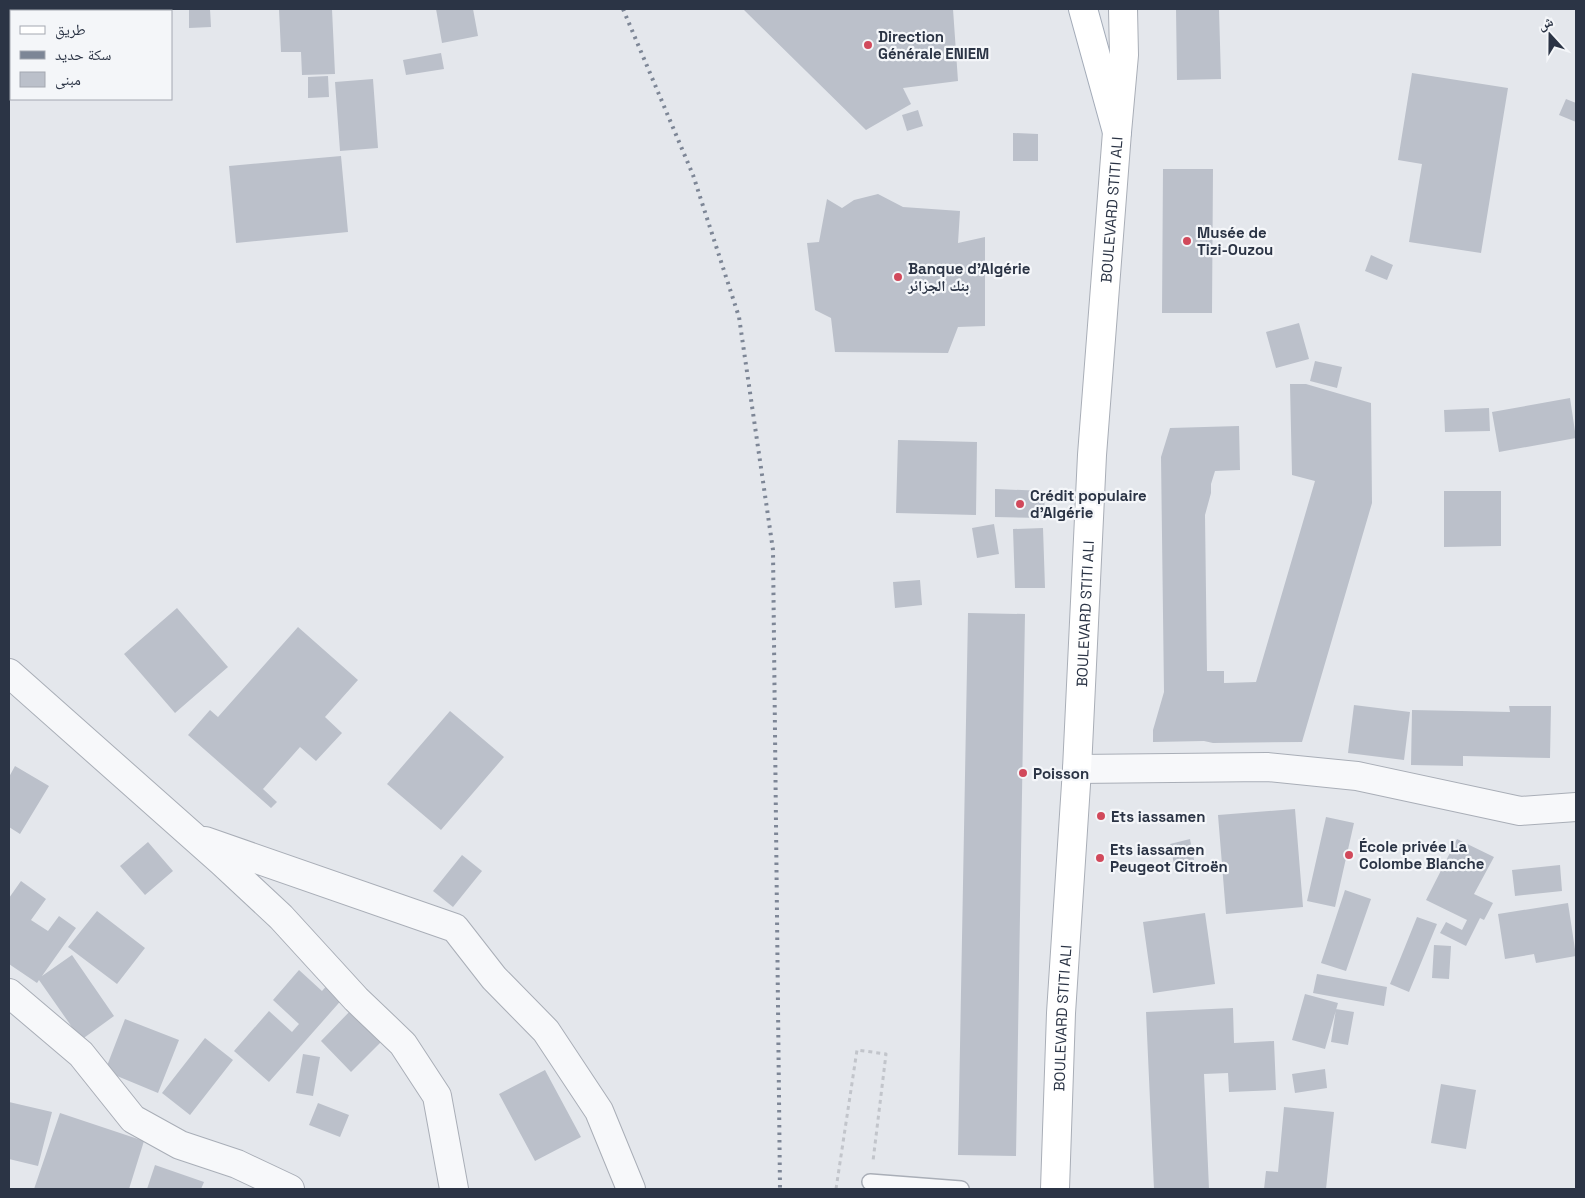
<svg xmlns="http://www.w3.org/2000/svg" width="1585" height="1198" viewBox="0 0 1585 1198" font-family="'Space Grotesk','Noto Naskh Arabic',sans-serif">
	<rect width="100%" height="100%" fill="#e4e7ec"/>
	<path fill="#bbc0ca" d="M17 9H101V11H17Z
		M132 9H160V11H132Z
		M189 9H210L211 27 189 28Z
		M279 9H332L335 74 302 75 301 52H281Z
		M436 9H473L478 36 442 43Z
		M743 9H953L958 81 903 88 911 104 866 130Z
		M1176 9H1219L1221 79 1177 80Z
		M441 53 444 69 406 75 403 60Z
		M1412 73 1508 88 1481 253 1409 242 1422 164 1398 160Z
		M328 76 329 97 308 98V77Z
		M373 79 378 148 340 151 335 82Z
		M1566 99 1576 103V122L1559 115Z
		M918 110 923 126 907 131 902 115Z
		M1013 133 1038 134V161H1013Z
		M341 156 348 232 236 243 229 166Z
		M1163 169H1213L1212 313H1162Z
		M878 194 903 207 960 211 958 243 985 237V326L958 327 948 353 835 352 831 318 815 310 807 243 819 242 827 199 842 208 854 200Z
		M1371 255 1393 265 1387 280 1365 271Z
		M1299 323 1309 359 1276 368 1266 332Z
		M1315 361 1342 367 1337 388 1310 381Z
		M1290 384H1306L1371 403 1372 503 1302 742 1213 743 1204 741 1153 742V730L1164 692 1161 457 1170 428 1239 426 1240 470 1215 471 1211 484V493L1205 515 1207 671H1224V683L1256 682 1315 481 1292 475Z
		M1570 398 1576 438 1499 452 1492 412Z
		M1489 408 1490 431 1445 432 1444 410Z
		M898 440 977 442 976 515 896 513Z
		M995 489 1045 491 1044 518 995 517Z
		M1444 491H1501V546L1444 547Z
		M994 524 999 554 977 558 972 528Z
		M1043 528 1045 588H1015L1013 529Z
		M920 580 922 605 895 608 893 582Z
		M177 608 228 667 175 713 124 654Z
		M968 613 1025 614 1016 1156 958 1155Z
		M298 627 358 680 325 717 342 733 316 761 300 747 263 789 277 802 271 808 188 735 210 710 218 717Z
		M1354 705 1410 712 1404 760 1348 753Z
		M1509 706H1551L1550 758 1463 756V766L1411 765 1412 710 1510 712Z
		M450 711 504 757 441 830 387 784Z
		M15 766 49 786 20 834 9 827V777Z
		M1295 809 1303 907 1226 914 1218 815Z
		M1326 817 1354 823 1335 907 1307 901Z
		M1190 839 1194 860 1174 864 1170 844Z
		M1457 839 1494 857 1474 894 1493 903 1484 920 1480 918 1466 946 1440 933 1446 922 1462 930 1467 920 1426 900Z
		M148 842 173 871 145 895 120 866Z
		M462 855 482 871 453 907 433 891Z
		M1560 865 1562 891 1515 896 1512 870Z
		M21 881 46 899 31 920 48 931 59 916 76 928 42 976 72 955 114 1016 81 1040 39 980 37 983 9 964V898Z
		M1345 890 1371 899 1346 971 1321 963Z
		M1568 903 1576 956 1536 963 1534 954 1505 959 1498 914Z
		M97 911 145 948 117 984 68 947Z
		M1205 913 1215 984 1153 993 1143 922Z
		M1417 917 1437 924 1409 992 1390 984Z
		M1434 945 1451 946 1449 979 1432 978Z
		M299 970 322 991 329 983 345 996 269 1082 234 1051 269 1011 292 1032 299 1024 273 1000Z
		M1317 974 1387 987 1384 1006 1313 993Z
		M1305 994 1338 1003 1325 1049 1292 1040Z
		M353 1008 385 1038 351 1072 321 1041Z
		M1233 1008 1234 1043 1274 1041 1276 1090 1229 1092 1228 1073 1204 1074 1209 1189H1154L1146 1012Z
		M1336 1009 1354 1012 1348 1045 1331 1042Z
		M125 1019 179 1040 158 1093 105 1071Z
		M205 1038 233 1060 190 1115 162 1093Z
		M303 1054 320 1057 313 1096 296 1093Z
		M1325 1069 1327 1088 1295 1093 1292 1074Z
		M545 1070 581 1137 535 1161 499 1094Z
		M1441 1084 1476 1090 1466 1149 1431 1143Z
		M9 1102 52 1112 38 1166 9 1159Z
		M318 1103 349 1115 340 1137 309 1125Z
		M1284 1107 1334 1112 1326 1189H1264L1266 1171 1278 1172Z
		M60 1113 144 1141 129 1189H34Z
		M155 1165 204 1182 201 1189H147Z"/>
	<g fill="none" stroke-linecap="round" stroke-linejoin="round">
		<g stroke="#a9aeb7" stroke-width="18">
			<path id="lane" d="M870 1182 961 1189"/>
		</g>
		<g stroke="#a9aeb7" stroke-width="30">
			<path id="street" d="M9 673 222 862 281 917 356 999 403 1044 437 1096 454 1189
				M1077 769 1267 767 1357 776 1520 811 1576 807
				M205 841 455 928 494 978 546 1031 599 1111 631 1189
				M9 993 81 1054 133 1119 180 1145 237 1164 290 1189"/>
		</g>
		<g stroke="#a9aeb7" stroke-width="30">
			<g id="secondary">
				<path id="s1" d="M1055 1189 1061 1013 1077 769 1092 455 1117 132 1124 55 1123 9"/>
			</g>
		</g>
		<g stroke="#a3abb8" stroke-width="30">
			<path id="primary" d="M1083 9 1117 132"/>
		</g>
		<path stroke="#c2c5cb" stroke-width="3" stroke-dasharray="4 4" stroke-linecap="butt" d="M836 1189 857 1050 886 1054 873 1161"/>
		<use href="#lane" stroke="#f7f8fa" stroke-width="15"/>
		<use href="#street" stroke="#f7f8fa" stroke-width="28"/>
		<use href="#secondary" stroke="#fff" stroke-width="28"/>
		<use href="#primary" stroke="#fff" stroke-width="28"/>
		<path stroke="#7d8696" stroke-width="4" stroke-dasharray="2.5 5" stroke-linecap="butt" d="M623 9 693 175 739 317 773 550 780 1189"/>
	</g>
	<g fill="#d1495b" stroke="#f4f6f9" stroke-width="2">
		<circle cx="868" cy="45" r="5"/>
		<circle cx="1187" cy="241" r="5"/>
		<circle cx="898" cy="277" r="5"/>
		<circle cx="1020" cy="504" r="5"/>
		<circle cx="1023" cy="773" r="5"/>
		<circle cx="1101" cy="816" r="5"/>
		<circle cx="1349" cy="855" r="5"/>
		<circle cx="1100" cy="858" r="5"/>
	</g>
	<g text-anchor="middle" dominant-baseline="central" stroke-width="4.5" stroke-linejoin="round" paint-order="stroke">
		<g font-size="15" font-weight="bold" fill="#2b3445" stroke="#f4f6f9" text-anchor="start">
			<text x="878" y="36">Direction<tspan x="878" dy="17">Générale ENIEM</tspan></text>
			<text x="1197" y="232">Musée de<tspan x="1197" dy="17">Tizi-Ouzou</tspan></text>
			<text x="908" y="268">Banque d'Algérie<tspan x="908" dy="17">بنك الجزائر</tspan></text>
			<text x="1030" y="495">Crédit populaire<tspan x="1030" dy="17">d'Algérie</tspan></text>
			<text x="1033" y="773">Poisson</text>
			<text x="1111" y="816">Ets iassamen</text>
			<text x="1359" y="846">École privée La<tspan x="1359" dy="17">Colombe Blanche</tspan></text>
			<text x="1110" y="849">Ets iassamen<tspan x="1110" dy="17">Peugeot Citroën</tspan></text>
		</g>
		<g font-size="15" fill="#2b3445" stroke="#f4f6f9">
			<text stroke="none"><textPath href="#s1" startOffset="981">BOULEVARD STITI ALI</textPath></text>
			<text stroke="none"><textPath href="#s1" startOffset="576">BOULEVARD STITI ALI</textPath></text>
			<text stroke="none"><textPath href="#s1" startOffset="171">BOULEVARD STITI ALI</textPath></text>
		</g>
	</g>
	<rect width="1585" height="1198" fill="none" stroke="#2b3445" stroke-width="20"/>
	<rect x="10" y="10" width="162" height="90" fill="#f4f6f9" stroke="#a4a8b1"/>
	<rect x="20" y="26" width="25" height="8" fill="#ffffff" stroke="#a4a8b1"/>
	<text x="55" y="35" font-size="15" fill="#2b3445">طريق</text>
	<rect x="20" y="51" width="25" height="8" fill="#7d8696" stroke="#a4a8b1"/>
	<text x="55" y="60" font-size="15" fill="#2b3445">سكة حديد</text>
	<rect x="20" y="72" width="25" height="15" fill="#bbc0ca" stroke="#a4a8b1"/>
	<text x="55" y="85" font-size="15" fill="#2b3445">مبنى</text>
	<g transform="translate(1550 35) rotate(339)" stroke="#f4f6f9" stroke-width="4" paint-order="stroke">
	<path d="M0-4L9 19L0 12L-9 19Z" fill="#2b3445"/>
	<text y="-8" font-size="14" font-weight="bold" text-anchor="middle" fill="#2b3445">ش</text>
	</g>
</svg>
